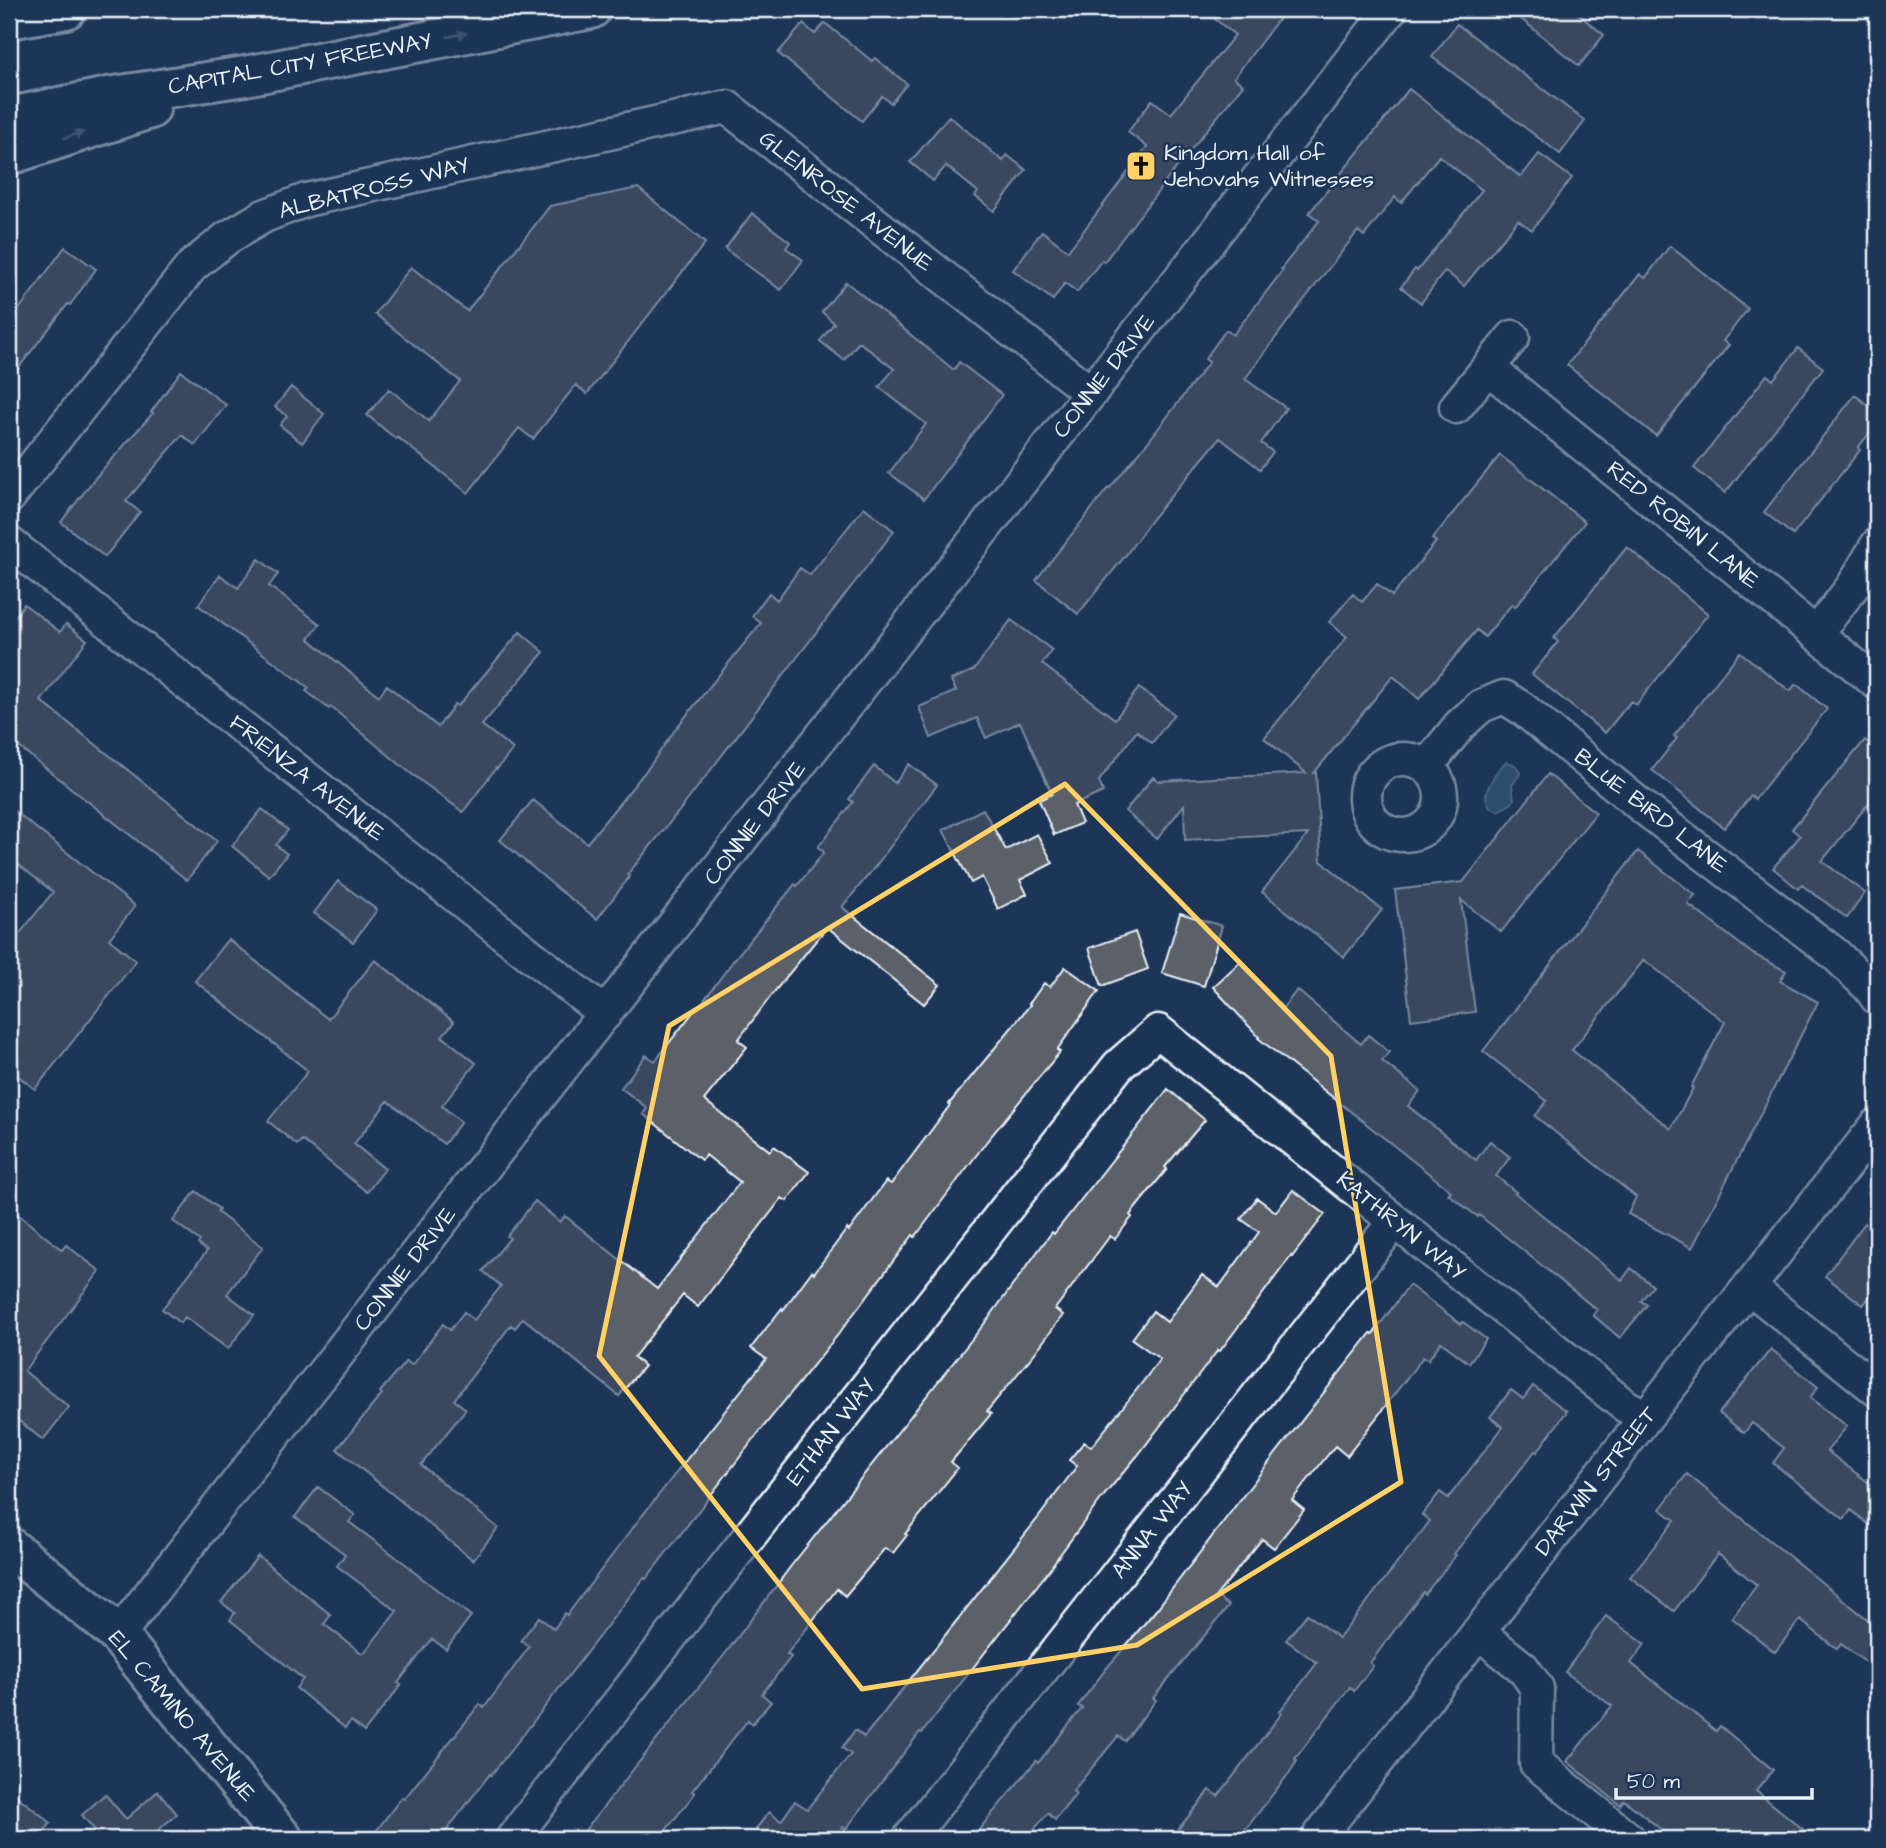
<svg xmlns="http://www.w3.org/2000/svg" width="1886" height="1848" viewBox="0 0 1886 1848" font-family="'Architects Daughter',sans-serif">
	<rect width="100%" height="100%" fill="#1d3557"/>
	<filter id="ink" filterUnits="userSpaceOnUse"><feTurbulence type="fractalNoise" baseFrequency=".0143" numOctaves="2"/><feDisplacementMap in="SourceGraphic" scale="14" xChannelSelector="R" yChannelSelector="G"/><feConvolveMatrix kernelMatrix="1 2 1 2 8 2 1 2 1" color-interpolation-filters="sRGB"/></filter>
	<g filter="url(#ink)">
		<path fill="#406c86" stroke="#83a1b4" stroke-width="2" d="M1506 762C1514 763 1518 766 1520 774L1512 785 1514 800 1511 804 1498 811 1490 808C1489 804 1487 801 1486 797 1486 787 1498 768 1506 762Z"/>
		<path fill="#5c6167" stroke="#e8f1f8" stroke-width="2" fill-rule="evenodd" d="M1202 9H1286L1234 78 1243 85 1176 168 1104 262 1102 260 1077 292 1065 283 1053 300 1013 270 1042 231 1068 251 1147 147 1128 132 1152 100 1171 114 1235 35Z
			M1509 9H1572L1604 35 1579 66Z
			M825 23 872 61 875 58 907 84 891 103 882 96 862 121 778 53 803 24 815 34Z
			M1457 24 1585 121 1560 154 1432 57Z
			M1409 89 1521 177 1539 154 1572 178 1532 230 1518 220 1464 286 1445 271 1421 303 1401 287 1415 269 1417 271 1482 190 1439 156 1401 203 1395 197 1364 236 1358 231 1297 309 1245 379 1286 408 1261 443 1273 452 1260 469 1220 438 1151 520 1126 555 1078 614 1036 580 1108 488 1109 489 1148 442 1209 362 1205 359 1226 330 1233 335 1283 270 1281 269 1319 221 1309 213Z
			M949 116 1003 161 1007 155 1026 170 994 211 975 196 978 192 946 166 933 181 910 162Z
			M638 188 705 243 587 394 576 385 533 439 519 428 468 493 397 437 396 439 367 415 389 389 429 421 460 381 375 314 411 267 467 311 550 206Z
			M752 213 790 242 786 248 803 260 781 290 725 249Z
			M1670 246 1748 309 1723 341 1729 345 1656 436 1567 365 1640 274 1645 278Z
			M65 247 96 269 70 305 68 304 9 380V323Z
			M846 282 954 370 959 362 1002 395 924 499 889 473 926 424 879 387 894 369 859 342 844 360 820 341 834 323 822 312Z
			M1798 348 1823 368 1725 493 1694 468 1767 375 1773 380Z
			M181 371 226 405 195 445 182 435 126 501 140 512 105 557 61 522 96 477 153 413 151 412Z
			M291 387 324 414 302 443 280 425 287 416 275 407Z
			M1855 395 1877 412V423L1858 448 1860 450 1793 535 1764 512Z
			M1500 455 1585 522 1515 607 1512 604 1485 637 1477 630 1419 699 1393 676 1314 773H1316L1321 861 1382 910 1344 957 1262 892 1308 834 1185 840 1184 805 1157 839 1125 811 1153 777 1158 781 1306 773 1264 738 1347 637 1329 622 1353 594 1362 602 1377 584 1392 596 1436 542 1432 539Z
			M864 507 894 531 680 810 627 875 630 876 597 919 558 889 500 840 533 800 587 843 649 767 677 727 761 623 752 616 769 593 777 600 800 568 810 575Z
			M1627 547 1708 614 1636 705 1631 701 1605 733 1532 674 1558 642 1554 638Z
			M259 559 278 574 269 586 320 624 309 639 379 696 387 685 438 727 455 704 458 706 520 632 544 652 482 725 513 749 497 769 496 768 463 812 409 772 331 707 329 709 306 691 309 688 198 605 220 575 238 588Z
			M24 604 60 632 66 624 87 640 41 701 217 841 187 880 9 739V625Z
			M1011 620 1052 650 1042 664 1115 719 1139 688 1174 714 1152 743 1137 731 1099 781 1103 792 1074 805 1082 823 1054 835 1039 800 1052 794 1020 722 986 738 977 718 931 738 919 707 956 691 951 680 974 670Z
			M1740 652 1790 691 1796 684 1827 709 1755 799 1751 796 1724 828 1652 770 1677 738 1674 736Z
			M1865 740 1877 750V793L1822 861 1865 893 1847 918 1802 885 1798 889 1773 868 1800 836 1792 829Z
			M909 764 937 785 875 867 842 907 940 985 924 1004 827 927 774 992 738 1040 747 1047 704 1100 770 1151 774 1146 809 1172 787 1201 782 1198 698 1307 683 1295 634 1357 644 1366 619 1396 523 1318 515 1328 511 1325 454 1400 466 1409 421 1465 498 1528 473 1560 337 1449 382 1394 380 1392 406 1361 412 1365 443 1324 450 1330 464 1312 474 1320 501 1286 483 1271 510 1238 507 1236 535 1201 560 1222 565 1216 657 1289 740 1182 706 1155 701 1160 643 1114 647 1108 621 1088 646 1055 655 1061 697 1007 698 1008 733 961 795 884 797 886 824 852 818 847 853 802 849 799 874 766 895 783Z
			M1548 774 1596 813 1501 932 1461 900 1475 1012 1411 1020 1395 890 1463 882Z
			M9 807 135 906 109 939 136 961 35 1089 9 1069V947L53 892 9 857Z
			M262 809 288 830 276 845 287 854 269 876 232 846Z
			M983 809 1006 850 1037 834 1053 863 1020 880 1027 894 998 909 982 877 971 883 943 830Z
			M1638 851 1695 895 1688 904 1753 954 1786 971 1780 981 1818 1002 1692 1248 1628 1214 1636 1197 1535 1116 1547 1101 1483 1051ZM1644 960 1725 1022 1691 1087 1693 1088 1671 1129 1572 1050Z
			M338 881 377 910 353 942 314 913Z
			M1180 913 1222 926 1204 986 1162 973Z
			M1135 932 1148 969 1102 986 1089 948Z
			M228 939 328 1019 375 960 454 1022 442 1036 476 1063 442 1106 461 1122 444 1144 388 1101 354 1144 385 1169 367 1192 302 1140 297 1145 268 1121 308 1071 195 981Z
			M1240 962 1283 1008 1297 990 1361 1044 1368 1035 1389 1052 1382 1061 1420 1091 1408 1106 1476 1160 1490 1141 1510 1157 1496 1176 1516 1192 1515 1193 1622 1280 1631 1268 1653 1286 1641 1301 1647 1305 1620 1338 1593 1315 1597 1310 1479 1215 1478 1217 1448 1194 1451 1191 1258 1038 1259 1037 1213 987Z
			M1065 967 1099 991 1057 1050 1060 1052 987 1141 915 1237 913 1235 837 1336 760 1431 646 1579 644 1578 527 1730 491 1775 490 1774 440 1839H370L402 1797 404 1799 480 1704 484 1708 529 1647 521 1640 539 1617 554 1629 565 1613 567 1615 638 1521 766 1359 751 1348 782 1308 783 1310 812 1271 814 1273 847 1229 849 1231 886 1181 891 1184 950 1105 949 1104 1030 1005 1029 1004 1044 983 1050 987Z
			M1168 1089 1205 1120 1165 1167 1167 1169 1130 1215 1132 1217 1115 1239 1110 1236 1055 1309 1063 1315 1034 1354 987 1411 991 1414 951 1462 958 1468 905 1534 907 1535 893 1553 885 1548 845 1596 837 1589 787 1654 791 1657 762 1694 771 1702 752 1724 748 1720 692 1791 695 1793 659 1839H578L725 1654 791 1566 988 1319 1052 1232 1054 1234Z
			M1293 1190 1325 1214 1292 1257 1291 1256 1220 1351 1218 1350 1138 1455 1101 1499 1053 1564H1054L922 1733 920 1732 846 1829 843 1827 834 1839H767L756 1829 769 1812 781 1821 795 1801 807 1809 851 1754 842 1748 855 1730 864 1737 882 1715 1038 1518 1077 1466 1069 1460 1084 1442 1091 1447 1138 1388 1160 1359 1132 1339 1153 1311 1167 1322 1202 1275 1219 1287 1259 1232 1241 1219 1257 1198 1276 1212Z
			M196 1191 219 1209 217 1212 263 1247 227 1294 254 1315 228 1349 185 1317 180 1323 162 1309 207 1251 198 1244 200 1241 173 1221Z
			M9 1207 62 1250 66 1245 100 1271 24 1371 69 1407 43 1440 9 1413Z
			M1865 1223 1877 1233V1287L1863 1305 1825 1276Z
			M1409 1285 1461 1324 1463 1322 1486 1339 1469 1363 1441 1342 1428 1360 1423 1357 1347 1456 1335 1446 1292 1500 1304 1510 1274 1548 1262 1539 1216 1596 1229 1606 1153 1698 1156 1700 1125 1741 1118 1736 1073 1791 1076 1794 1055 1820 1048 1813 1026 1839H971L1036 1761 1038 1763 1082 1708 1078 1706 1106 1669 1156 1610 1259 1475 1371 1333 1373 1334Z
			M1771 1349 1818 1387 1810 1398 1847 1426 1827 1451 1877 1489V1531L1851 1510 1844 1519 1773 1463 1784 1448 1752 1423 1744 1433 1719 1413Z
			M1533 1386 1567 1411 1537 1452 1535 1451 1454 1554 1456 1555 1425 1594 1423 1592 1370 1663 1373 1666 1354 1691 1350 1687 1295 1759 1297 1761 1290 1772 1238 1839H1170L1210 1790 1218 1796 1282 1713 1280 1711 1317 1663 1286 1640 1307 1614 1339 1638 1430 1521 1422 1515 1440 1492 1448 1498 1503 1427 1490 1417 1511 1390 1523 1399Z
			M1687 1474 1877 1627V1671L1841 1644 1837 1649 1800 1620 1775 1652 1732 1618 1757 1585 1718 1554 1674 1611 1630 1577 1675 1520 1660 1509Z
			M318 1487 355 1515 349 1522 411 1568 410 1569 471 1616 446 1649 432 1639 398 1683 401 1685 364 1732 351 1721 345 1728 296 1688 303 1679 230 1620 235 1613 221 1602 258 1556 331 1615 324 1624 363 1654 397 1611 337 1566 345 1554 295 1517Z
			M1606 1616 1645 1644 1631 1663 1716 1731 1720 1726 1773 1770 1756 1791 1815 1839H1673L1624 1800 1620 1805 1567 1761 1612 1706 1565 1672Z
			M9 1790 51 1823 38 1839H9Z
			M158 1791 177 1814 148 1839H102L82 1815 105 1794 126 1819Z"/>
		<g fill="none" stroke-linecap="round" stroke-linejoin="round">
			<g stroke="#e8f1f8" stroke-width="37">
				<path id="minor" d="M1488 368 1877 683
					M1456 407 1513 337
					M9 497 192 266 227 238 264 216 306 200 727 107 1091 393
					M9 543 605 1014
					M1817 633 1853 586 1877 545
					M1365 797a38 38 0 1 1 76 0a38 38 0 1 1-76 0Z
					M1426 767 1460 725 1481 706 1504 697 1523 709 1640 805 1835 954 1870 988 1877 998
					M1749 1287 1877 1390
					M1478 1632 1523 1668 1537 1688 1536 1763 1629 1839
					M118 1635 1391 9
					M512 1839 1118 1066 1158 1031 1624 1405 1646 1417
					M909 1839 1395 1221
					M1317 1839 1646 1417 1877 1125"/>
			</g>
			<g stroke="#e8f1f8" stroke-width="44">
				<path id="major" d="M9 1547 100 1619 118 1635 283 1839"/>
			</g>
			<g stroke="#e8f1f8" stroke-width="44">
				<path id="highway" d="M9 19 66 9
					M9 117 108 97 245 76 591 9
					M9 155 150 109"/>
			</g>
			<use href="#minor" stroke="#1d3557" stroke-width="32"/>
			<use href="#major" stroke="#1d3557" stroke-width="38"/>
			<use href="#highway" stroke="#1d3557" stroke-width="38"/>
		</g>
		<defs><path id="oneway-solid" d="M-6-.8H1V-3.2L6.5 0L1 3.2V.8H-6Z" transform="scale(1.75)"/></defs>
		<g fill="#64778f">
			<use href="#oneway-solid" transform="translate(457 35) rotate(-11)"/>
			<use href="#oneway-solid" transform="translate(74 135) rotate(-18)"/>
		</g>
	</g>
	<path d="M0 0H1886V1848H0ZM1065 784 1331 1056 1401 1482 1137 1645 862 1689 599 1356 669 1026Z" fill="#1d3557" fill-opacity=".55" fill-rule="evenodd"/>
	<path fill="none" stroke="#ffd166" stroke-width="5" stroke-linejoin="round" d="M1065 784 1331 1056 1401 1482 1137 1645 862 1689 599 1356 669 1026Z"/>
	<defs>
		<g id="church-square" transform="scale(1.575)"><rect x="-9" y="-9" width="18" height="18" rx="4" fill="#ffd166" stroke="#1d3557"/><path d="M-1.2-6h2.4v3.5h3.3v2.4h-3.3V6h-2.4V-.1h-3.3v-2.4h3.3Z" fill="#111"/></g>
	</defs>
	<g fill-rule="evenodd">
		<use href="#church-square" x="1141" y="166"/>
	</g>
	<g text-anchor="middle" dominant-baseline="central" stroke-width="5" stroke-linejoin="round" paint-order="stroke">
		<g font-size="23" fill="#e8f1f8" stroke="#1d3557">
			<text transform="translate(300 64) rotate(-10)">CAPITAL CITY FREEWAY</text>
			<text transform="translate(374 188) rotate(-14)">ALBATROSS WAY</text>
			<text transform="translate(846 201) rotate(38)">GLENROSE AVENUE</text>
			<text transform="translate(1104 376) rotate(-52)">CONNIE DRIVE</text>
			<text transform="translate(1683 525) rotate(39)">RED ROBIN LANE</text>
			<text transform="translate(307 778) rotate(38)">FRIENZA AVENUE</text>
			<text transform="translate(1651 811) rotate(38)">BLUE BIRD LANE</text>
			<text transform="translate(755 823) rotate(-52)">CONNIE DRIVE</text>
			<text transform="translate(1401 1226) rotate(39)">KATHRYN WAY</text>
			<text transform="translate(405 1269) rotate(-52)">CONNIE DRIVE</text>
			<text transform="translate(831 1432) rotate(-52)">ETHAN WAY</text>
			<text transform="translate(1596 1481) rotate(-52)">DARWIN STREET</text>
			<text transform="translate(1152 1530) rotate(-52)">ANNA WAY</text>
			<text transform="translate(182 1716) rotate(50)">EL CAMINO AVENUE</text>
		</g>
		<g font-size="23" fill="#e8f1f8" stroke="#1d3557" text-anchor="start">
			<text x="1164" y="153">Kingdom Hall of<tspan x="1164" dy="26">Jehovahs Witnesses</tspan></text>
		</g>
	</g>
	<rect width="1886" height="1848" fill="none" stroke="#1d3557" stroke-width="35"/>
	<rect x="18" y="18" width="1851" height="1813" fill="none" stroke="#e8f1f8" stroke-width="2.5" filter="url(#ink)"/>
	<path d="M1616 1788v10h196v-10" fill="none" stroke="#e8f1f8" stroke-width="3.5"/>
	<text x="1627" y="1788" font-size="21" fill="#e8f1f8" stroke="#1d3557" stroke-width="5" paint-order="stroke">50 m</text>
</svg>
